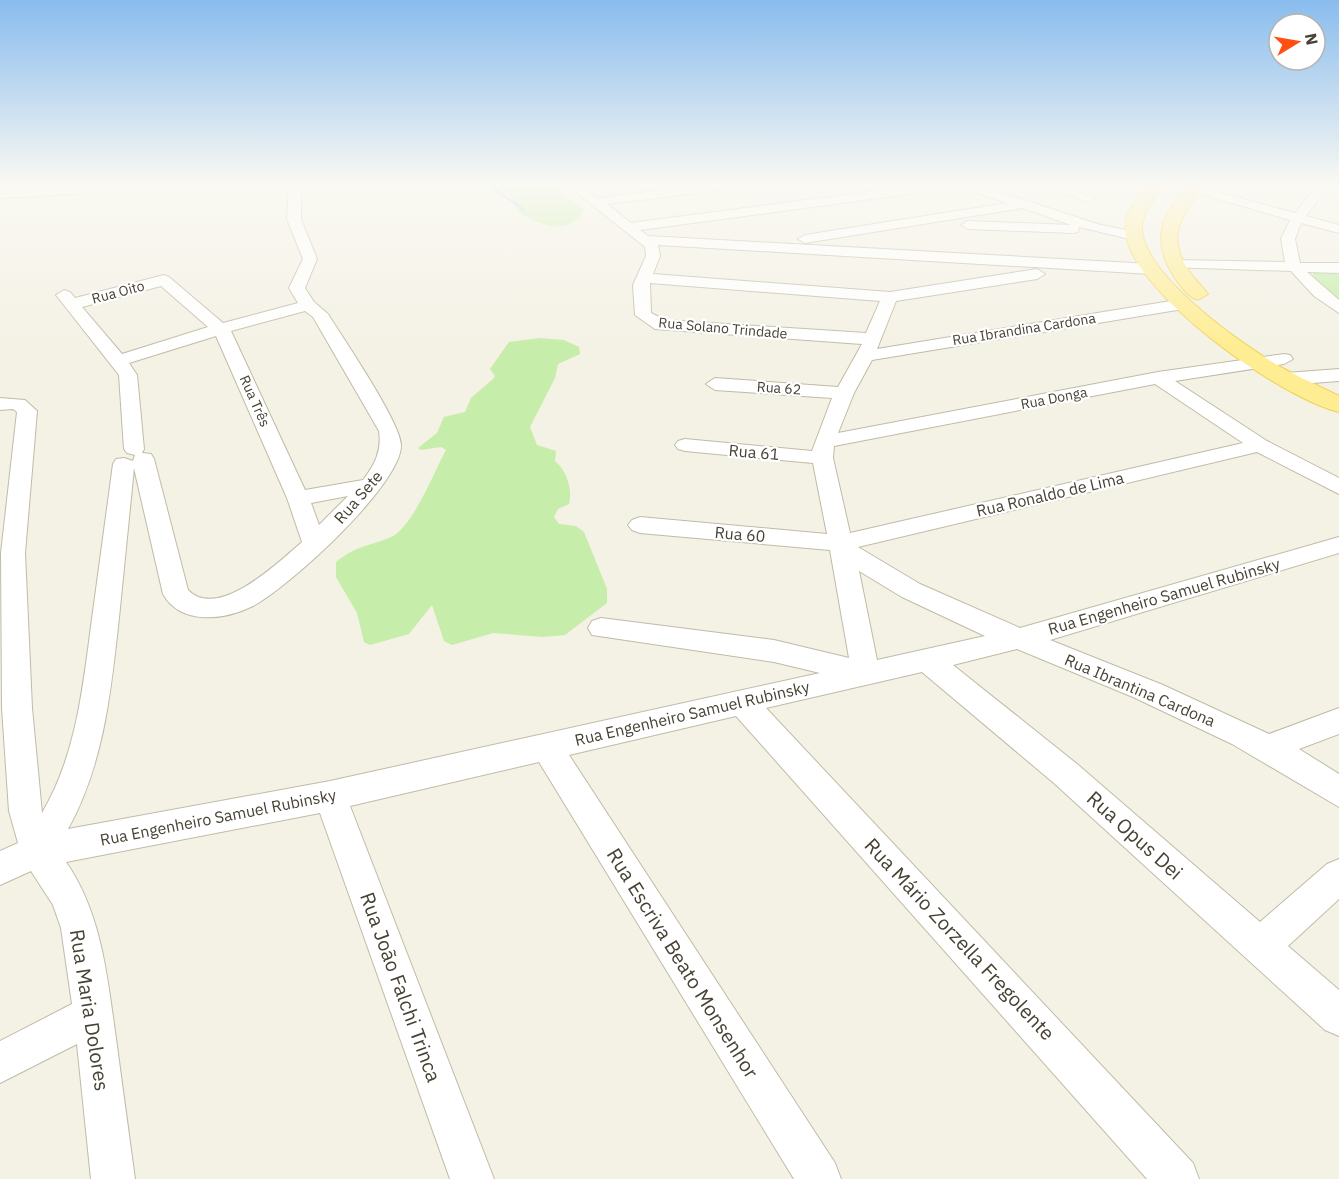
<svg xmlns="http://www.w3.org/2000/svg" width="1339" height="1179" viewBox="0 0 1339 1179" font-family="'IBM Plex Sans',sans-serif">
	<rect width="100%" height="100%" fill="#f4f1e5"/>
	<path fill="#c6eda9" d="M497 183H549L584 210C567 238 539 225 517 211L513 198Z
		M1319 270 1339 271V300L1313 277V273Z
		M540 338 564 340 579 347 580 354 558 364 555 378 530 427 537 445 556 451 555 461C566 470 573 489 569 504L558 509 554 517 559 524 576 526 584 532 607 589V603L565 635 543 637 493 633 452 645 444 641 432 605 409 634 370 645 364 642 357 613 336 577V562C357 545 368 547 391 537 413 527 434 472 446 450L441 447 421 450 418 448 437 433 444 417 465 412 471 398 493 379 495 376 490 369 509 342Z"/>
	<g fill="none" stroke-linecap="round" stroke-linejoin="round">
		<path stroke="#9bc7f7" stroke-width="3" d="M495 183 492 187 523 209"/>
		<g stroke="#c1bba6" stroke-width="2">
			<path id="minor" d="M93 183H117L75 194 0 198V190Z
				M289 183H301V219L317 259 305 288 314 302 328 314C343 338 401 423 401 445 402 484 289 587 253 606 225 620 181 626 163 594L134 468C129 518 124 568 119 618 111 691 104 764 68 829L330 781 820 673 774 662 592 635 588 628 592 621 601 618 774 640 849 658 830 550 640 533 632 530 628 525 632 520 640 517 827 534 813 463 685 451 678 449 675 445 678 441 685 439 812 451 832 398 715 390 706 384 715 378 838 387 862 344 655 329 635 315 633 285 646 256 645 247 565 183H578L598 198 719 183H752L746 187 607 204 631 223 936 183H973L1097 224 1139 233 1141 236 1134 240 1079 227 1078 232 1073 233 968 229 961 225 968 221 1071 225 1023 208 805 243 798 239 805 235 1007 203 961 187 640 230 648 236 1151 264 1159 269 1151 274 658 245 660 256 653 274 890 292 1037 269 1045 274 1037 279 896 301 877 349 1183 299 1191 304 1183 309 872 360 854 393 838 433 1158 372 1284 354 1290 355 1293 359 1284 364 1175 381 1267 441 1339 478V494L1257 452 858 547 920 584 1020 628 1339 537V553L1050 640 1163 685 1269 734 1339 708V734L1299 749 1339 774V807L1232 744 1133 697 1017 649 953 665 1077 764 1260 922 1327 864 1339 859V899L1288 946 1339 990V1036L1325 1030 1055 784 922 672 766 708 1193 1163 1199 1179H1147L736 716 569 755 835 1163 841 1179H794L539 762 350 806 494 1179H450L320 813 66 862C103 915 108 983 117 1046 123 1091 129 1135 135 1179H91L77 1044 0 1083V1041L72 1004 61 928 53 905 31 871 0 885V851L18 843 9 811 2 708 1 553 17 412 13 409 0 410V398L25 400 37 411 25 553 32 708 42 813C77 754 83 685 92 619 99 567 106 516 113 464L116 459 124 458 133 461 135 455 127 453 124 449 119 375 56 295 64 290 70 292 75 298 164 275 169 277 223 323 298 303 289 288 303 259 287 219ZM650 283 880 301 866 333 665 320 651 313ZM161 286 208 327 122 354 82 307ZM305 311 313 317 379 431C382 451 375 464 363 480L305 490 231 331ZM216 336 287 498 302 542C279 562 218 621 188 590L154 459 151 454 142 453 144 449 137 375 129 363ZM1155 384 1243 443 850 533 833 458 834 446ZM348 496 319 525 311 503ZM859 571 902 597 985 636 877 660Z
				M1034 183H1052L1095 198 1089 202Z
				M1164 183H1183L1295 213 1319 183H1331L1306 216 1339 225V233L1301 223 1295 239 1300 263H1339V273L1307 272 1339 300V313L1314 296 1291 271 1169 267 1167 264 1174 260 1285 262 1281 239 1290 220Z
				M1339 369V381L1286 385 1277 379 1286 373Z"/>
		</g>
		<g stroke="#efd358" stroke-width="2">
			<path id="major" d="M1150 183H1167C1156 197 1144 207 1142 226 1140 272 1234 338 1269 360 1291 374 1316 384 1339 396V412C1281 398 1136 296 1126 235 1122 215 1137 196 1150 183Z
				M1190 183H1206C1185 211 1165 232 1187 268 1193 278 1201 285 1208 294L1198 300C1188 297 1181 287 1175 278 1150 241 1161 214 1190 183Z"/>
		</g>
		<use href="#minor" fill="#fff" fill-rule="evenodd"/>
		<use href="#major" fill="#ffed93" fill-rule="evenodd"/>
	</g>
	<linearGradient id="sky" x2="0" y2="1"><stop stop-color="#89bcee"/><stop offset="0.53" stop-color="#faf9f3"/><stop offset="1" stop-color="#faf9f3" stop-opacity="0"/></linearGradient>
	<rect width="1339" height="348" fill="url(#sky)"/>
	<g text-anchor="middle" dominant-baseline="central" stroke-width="4.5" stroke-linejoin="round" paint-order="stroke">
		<g font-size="14" fill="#474234" stroke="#fff">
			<text transform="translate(118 292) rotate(-15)">Rua Oito</text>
			<text transform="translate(723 328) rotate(5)">Rua Solano Trindade</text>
			<text transform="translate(1024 329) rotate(-9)">Rua Ibrandina Cardona</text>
			<text transform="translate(779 388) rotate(4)">Rua 62</text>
			<text transform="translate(1054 398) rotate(-11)">Rua Donga</text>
			<text transform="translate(255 401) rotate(66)">Rua Três</text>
		</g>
		<g font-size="16" fill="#474234" stroke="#fff">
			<text transform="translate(754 452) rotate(5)">Rua 61</text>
			<text transform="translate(1050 494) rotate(-13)">Rua Ronaldo de Lima</text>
			<text transform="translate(358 497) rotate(-49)">Rua Sete</text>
			<text transform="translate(740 534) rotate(5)">Rua 60</text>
			<text transform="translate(1164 596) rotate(-16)">Rua Engenheiro Samuel Rubinsky</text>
			<text transform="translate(1140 690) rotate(23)">Rua Ibrantina Cardona</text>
			<text transform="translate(692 713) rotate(-13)">Rua Engenheiro Samuel Rubinsky</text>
			<text transform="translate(218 817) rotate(-11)">Rua Engenheiro Samuel Rubinsky</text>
		</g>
		<g font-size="20" fill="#474234" stroke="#fff">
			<text transform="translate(1135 835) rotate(42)">Rua Opus Dei</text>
			<text transform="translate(960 939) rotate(47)">Rua Mário Zorzella Fregolente</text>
			<text transform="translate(683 963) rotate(58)">Rua Escriva Beato Monsenhor</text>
			<text transform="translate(401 987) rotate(70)">Rua João Falchi Trinca</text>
			<text transform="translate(90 1010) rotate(81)">Rua Maria Dolores</text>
		</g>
	</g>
	<g transform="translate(1297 42) rotate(79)"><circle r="28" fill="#ffffff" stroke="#b5b3ae" stroke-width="1.5"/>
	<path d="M0-4.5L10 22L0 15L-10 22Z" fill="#ff5011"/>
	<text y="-9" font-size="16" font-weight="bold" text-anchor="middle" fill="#474234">N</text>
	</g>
</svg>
